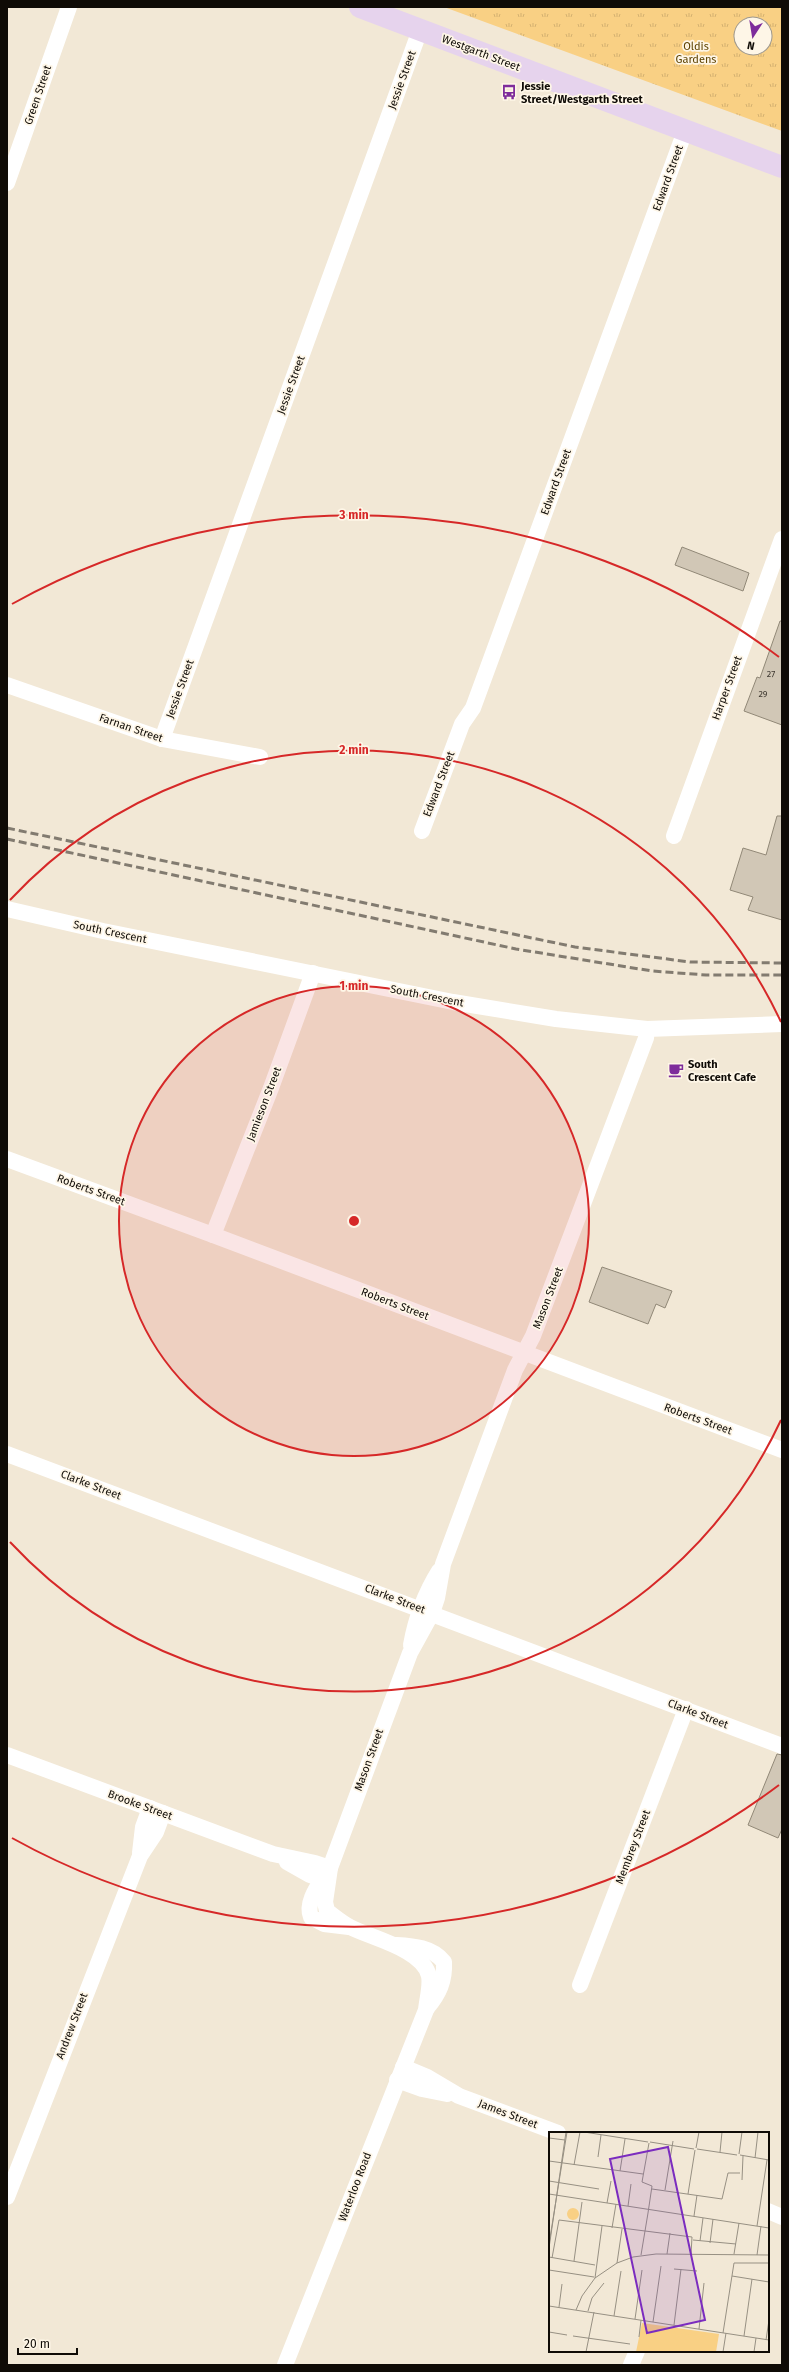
<svg xmlns="http://www.w3.org/2000/svg" width="789" height="2372" font-family="'Fira Sans',sans-serif">
	<style>
		.park { fill: url(#park-tufts); fill-rule: evenodd }
		.building { fill: #d1c7b6; stroke: #918877 }
		.lines { fill: none; stroke-linecap: round; stroke-linejoin: round }
		.minor { stroke: #fff; stroke-width: 16 }
		.secondary { stroke: #e6d3ed; stroke-width: 22 }
		.rail { stroke: #827b70; stroke-width: 3; stroke-dasharray: 8 4; stroke-linecap: butt }
		.ring { fill: none; stroke: #d62828; stroke-width: 2 }
		.labels { text-anchor: middle; dominant-baseline: central; stroke-width: 3.5; stroke-linejoin: round; paint-order: stroke }
		.number-label { font-size: 9px; fill: #403a32 }
		.park-label { font-size: 11px; fill: #5d4200; stroke: #fef6e7 }
		.street-label { font-size: 11px; fill: #0f0b06; stroke: #fef6e7 }
		.poi-label { font-size: 11px; font-weight: bold; fill: #0f0b06; stroke: #fef6e7; text-anchor: start }
		.inset-road { fill: none; stroke: #979083; stroke-width: 1 }
		.view { fill: #7b2cbf; fill-opacity: 0.15; stroke: #7b2cbf; stroke-width: 2 }
		.inset-edge { fill: none; stroke: #0f0b06; stroke-width: 2 }
		.centre { fill: #d62828; stroke: #fef6e7; stroke-width: 2 }
		.ring-label { font-size: 12px; text-anchor: middle; font-weight: bold; fill: #d62828; stroke: #fef6e7; stroke-width: 3.5; stroke-linejoin: round; paint-order: stroke }
	</style>
	<defs>
		<pattern id="park-tufts" width="24" height="20" patternUnits="userSpaceOnUse"><rect width="24" height="20" fill="#f9d084"/><path d="M3 7l-1-3M5 7V3M7 7l1-3M15 17l-1-3M17 17v-4M19 17l1-3" fill="none" stroke="#d4b170"/></pattern>
	</defs>
	<rect width="100%" height="100%" fill="#f2e8d6"/>
	<path class="park" d="M444,7H782V131ZM741,24H765V48H741Z"/>
	<g class="building">
		<polygon points="682,547 749,573 743,591 675,565"/>
		<polygon points="780,621 782,621 782,725 744,711 757,677 760,678"/>
		<polygon points="777,816 782,816 782,920 748,910 753,897 730,890 743,848 766,855"/>
		<polygon points="602,1267 672,1291 665,1308 656,1304 648,1324 589,1302"/>
		<polygon points="777,1754 782,1755 782,1829 778,1838 748,1825"/>
	</g>
	<g class="lines">
		<g class="minor">
			<polyline points="7,183 69,7"/>
			<polyline points="7,685 162,739 260,757"/>
			<polyline points="162,739 420,30"/>
			<polyline points="422,831 462,724 473,708 685,131"/>
			<polyline points="674,836 782,539"/>
			<polyline points="7,909 103,931 453,1002 556,1019 647,1029 782,1024"/>
			<polyline points="7,1159 213,1235 782,1450"/>
			<polyline points="213,1235 271,1088 313,973"/>
			<polyline points="7,1454 782,1746"/>
			<path d="M411,1645C416,1617 424,1595 439,1571"/>
			<polyline points="7,1755 273,1854 315,1863 330,1868"/>
			<polyline points="140,1853 143,1827 150,1808"/>
			<polyline points="287,1862 310,1875 327,1881"/>
			<path d="M325,1875C318,1886 305,1903 311,1917L324,1924L349,1927"/>
			<path d="M396,1945C413,1946 432,1947 444,1962C445,1981 439,1994 427,2008"/>
			<polyline points="580,1985 686,1709"/>
			<polyline points="403,2067 427,2077 459,2096 558,2133"/>
			<polyline points="397,2080 422,2089 447,2094"/>
			<polyline points="7,2197 140,1856 156,1832 163,1813"/>
			<polyline points="768,2211 782,2217"/>
			<path d="M285,2365L426,2010C427,1999 431,1986 429,1976C423,1949 371,1938 350,1927C342,1923 334,1916 327,1911L325,1902L330,1868L410,1653L432,1613L437,1598L443,1564L515,1370L533,1336L646,1038L647,1029"/>
			<polyline points="631,2365 637,2351"/>
		</g>
		<polyline class="secondary" points="360,7 782,167"/>
		<g class="rail">
			<polyline points="7,828 575,947 690,962 782,963"/>
			<polyline points="7,839 516,949 652,971 706,975 782,975"/>
		</g>
	</g>
	<circle cx="354" cy="1221" r="235" fill="#d62828" fill-opacity=".12"/>
	<g class="ring">
		<circle cx="354" cy="1221" r="235"/>
		<path d="M781 1420A471 471 0 0 1 10 1542M10 900A471 471 0 0 1 781 1022"/>
		<path d="M779 1785A706 706 0 0 1 12 1838M12 604A706 706 0 0 1 779 657"/>
	</g>
	<defs>
		<g id="bus-bare" transform="scale(1.2)"><path d="M-5-6H5V4H4V6H2V4H-2V6H-4V4H-5ZM-3.5-4V0h7V-4ZM-3.5 1.2v1.5H-2V1.2ZM2 1.2v1.5H3.5V1.2Z" fill="#7e2c9b" stroke="#fef6e7" stroke-width="2.5" paint-order="stroke"/></g>
		<g id="cafe-bare" transform="scale(1.2)"><path d="M-5.5-4.5H6V0H3Q3 3.5 0 3.5H-2.5Q-5.5 3.5-5.5 0ZM3-3.2v2h1.7v-2ZM-6 4.5H4V6H-6Z" fill="#7e2c9b" stroke="#fef6e7" stroke-width="2.5" paint-order="stroke"/></g>
	</defs>
	<g fill-rule="evenodd">
		<use href="#bus-bare" x="509" y="92"/>
		<use href="#cafe-bare" x="676" y="1070"/>
	</g>
	<g class="labels">
		<g class="number-label">
			<text x="771" y="674">27</text>
			<text x="763" y="694">29</text>
		</g>
		<g class="park-label">
			<text x="696" y="46">Oldis<tspan x="696" dy="13">Gardens</tspan></text>
		</g>
		<g class="street-label">
			<text transform="translate(481 53) rotate(21)">Westgarth Street</text>
			<text transform="translate(402 80) rotate(-70)">Jessie Street</text>
			<text transform="translate(38 95) rotate(-71)">Green Street</text>
			<text transform="translate(668 178) rotate(-70)">Edward Street</text>
			<text transform="translate(291 385) rotate(-70)">Jessie Street</text>
			<text transform="translate(556 482) rotate(-70)">Edward Street</text>
			<text transform="translate(727 688) rotate(-70)">Harper Street</text>
			<text transform="translate(180 689) rotate(-70)">Jessie Street</text>
			<text transform="translate(131 728) rotate(19)">Farnan Street</text>
			<text transform="translate(439 784) rotate(-69)">Edward Street</text>
			<text transform="translate(110 932) rotate(12)">South Crescent</text>
			<text transform="translate(427 996) rotate(11)">South Crescent</text>
			<text transform="translate(264 1104) rotate(-69)">Jamieson Street</text>
			<text transform="translate(91 1190) rotate(20)">Roberts Street</text>
			<text transform="translate(548 1298) rotate(-69)">Mason Street</text>
			<text transform="translate(395 1304) rotate(21)">Roberts Street</text>
			<text transform="translate(698 1419) rotate(20)">Roberts Street</text>
			<text transform="translate(91 1485) rotate(21)">Clarke Street</text>
			<text transform="translate(395 1599) rotate(21)">Clarke Street</text>
			<text transform="translate(698 1714) rotate(21)">Clarke Street</text>
			<text transform="translate(369 1760) rotate(-70)">Mason Street</text>
			<text transform="translate(140 1805) rotate(20)">Brooke Street</text>
			<text transform="translate(633 1847) rotate(-69)">Membrey Street</text>
			<text transform="translate(72 2026) rotate(-69)">Andrew Street</text>
			<text transform="translate(508 2114) rotate(21)">James Street</text>
			<text transform="translate(355 2187) rotate(-69)">Waterloo Road</text>
		</g>
		<g class="poi-label">
			<text x="521" y="86">Jessie<tspan x="521" dy="13">Street/Westgarth Street</tspan></text>
			<text x="688" y="1064">South<tspan x="688" dy="13">Crescent Cafe</tspan></text>
		</g>
	</g>
	<g transform="translate(549 2132)">
		<rect width="220" height="220" fill="#f2e8d6"/>
		<path d="M18 82a6 6 0 1 1 12 0a6 6 0 1 1-12 0ZM93,191L170,202L167,220H87Z" fill="#f9d084"/>
		<path d="M137,202L156,205L161,210L162,220H127L129,206Z" fill="#f9d084"/>
		<path class="inset-road" d="M35,0L99,10M0,6L16,8M101,10L145,17M147,16L150,0M148,17L188,23M171,20L173,0M190,22L193,0M191,23L220,28M49,25L52,3M206,26L209,0M0,29L94,42M25,33L31,0M71,39L76,7M193,48L194,24M0,49L50,57M103,57L173,67L179,41H191M116,58L124,9M0,62L220,96M139,62L146,18M58,71L62,49M79,74L82,52M99,81L103,54L93,50L100,11M145,84L148,63M208,94L218,28M63,96L67,72M144,108L187,112M151,109L154,86M161,111L164,87M0,112L18,0M0,116L17,0M118,122L121,101M185,122L190,91M92,123L99,81M208,123L212,94M0,125L46,133M3,126L10,88L143,105L142,122M25,129L33,70M68,131L73,97M125,137L148,139M0,138L45,145M183,144L220,150M46,146L53,94M0,174L220,208M10,175L13,152M27,178L33,164L46,146L68,131L84,125L107,122L220,123M39,179L43,166L55,151M65,184L72,139M86,187L93,138M104,190L112,134M125,193L132,137M150,197L155,151M0,200L18,203M174,201L185,131H220M24,204L81,212M195,204L203,147M90,205L92,188M217,208L220,188M37,220L45,180M174,220L177,201M205,220L207,206"/>
		<path class="view" d="M119,15L156,188L98,201L61,27Z"/>
		<rect width="220" height="220" class="inset-edge"/>
	</g>
	<circle cx="354" cy="1221" r="6" class="centre"/>
	<g class="ring-label">
		<text x="354" y="519">3 min</text>
		<text x="354" y="754">2 min</text>
		<text x="354" y="990">1 min</text>
	</g>
	<rect width="789" height="2372" fill="none" stroke="#0f0b06" stroke-width="16"/>
	<g transform="translate(753 36) rotate(192)"><circle r="19" fill="#fef6e7" stroke="#9e988d"/>
	<path d="M0-3L7 15L0 10L-7 15Z" fill="#7e2c9b"/>
	<text y="-6" font-size="11" font-weight="bold" text-anchor="middle" fill="#0f0b06">N</text>
	</g>
	<path d="M18 2348v6h59v-6" fill="none" stroke="#0f0b06" stroke-width="2"/>
	<text x="24" y="2348" font-size="12" fill="#0f0b06" stroke="#fef6e7" stroke-width="3" paint-order="stroke">20 m</text>
</svg>
